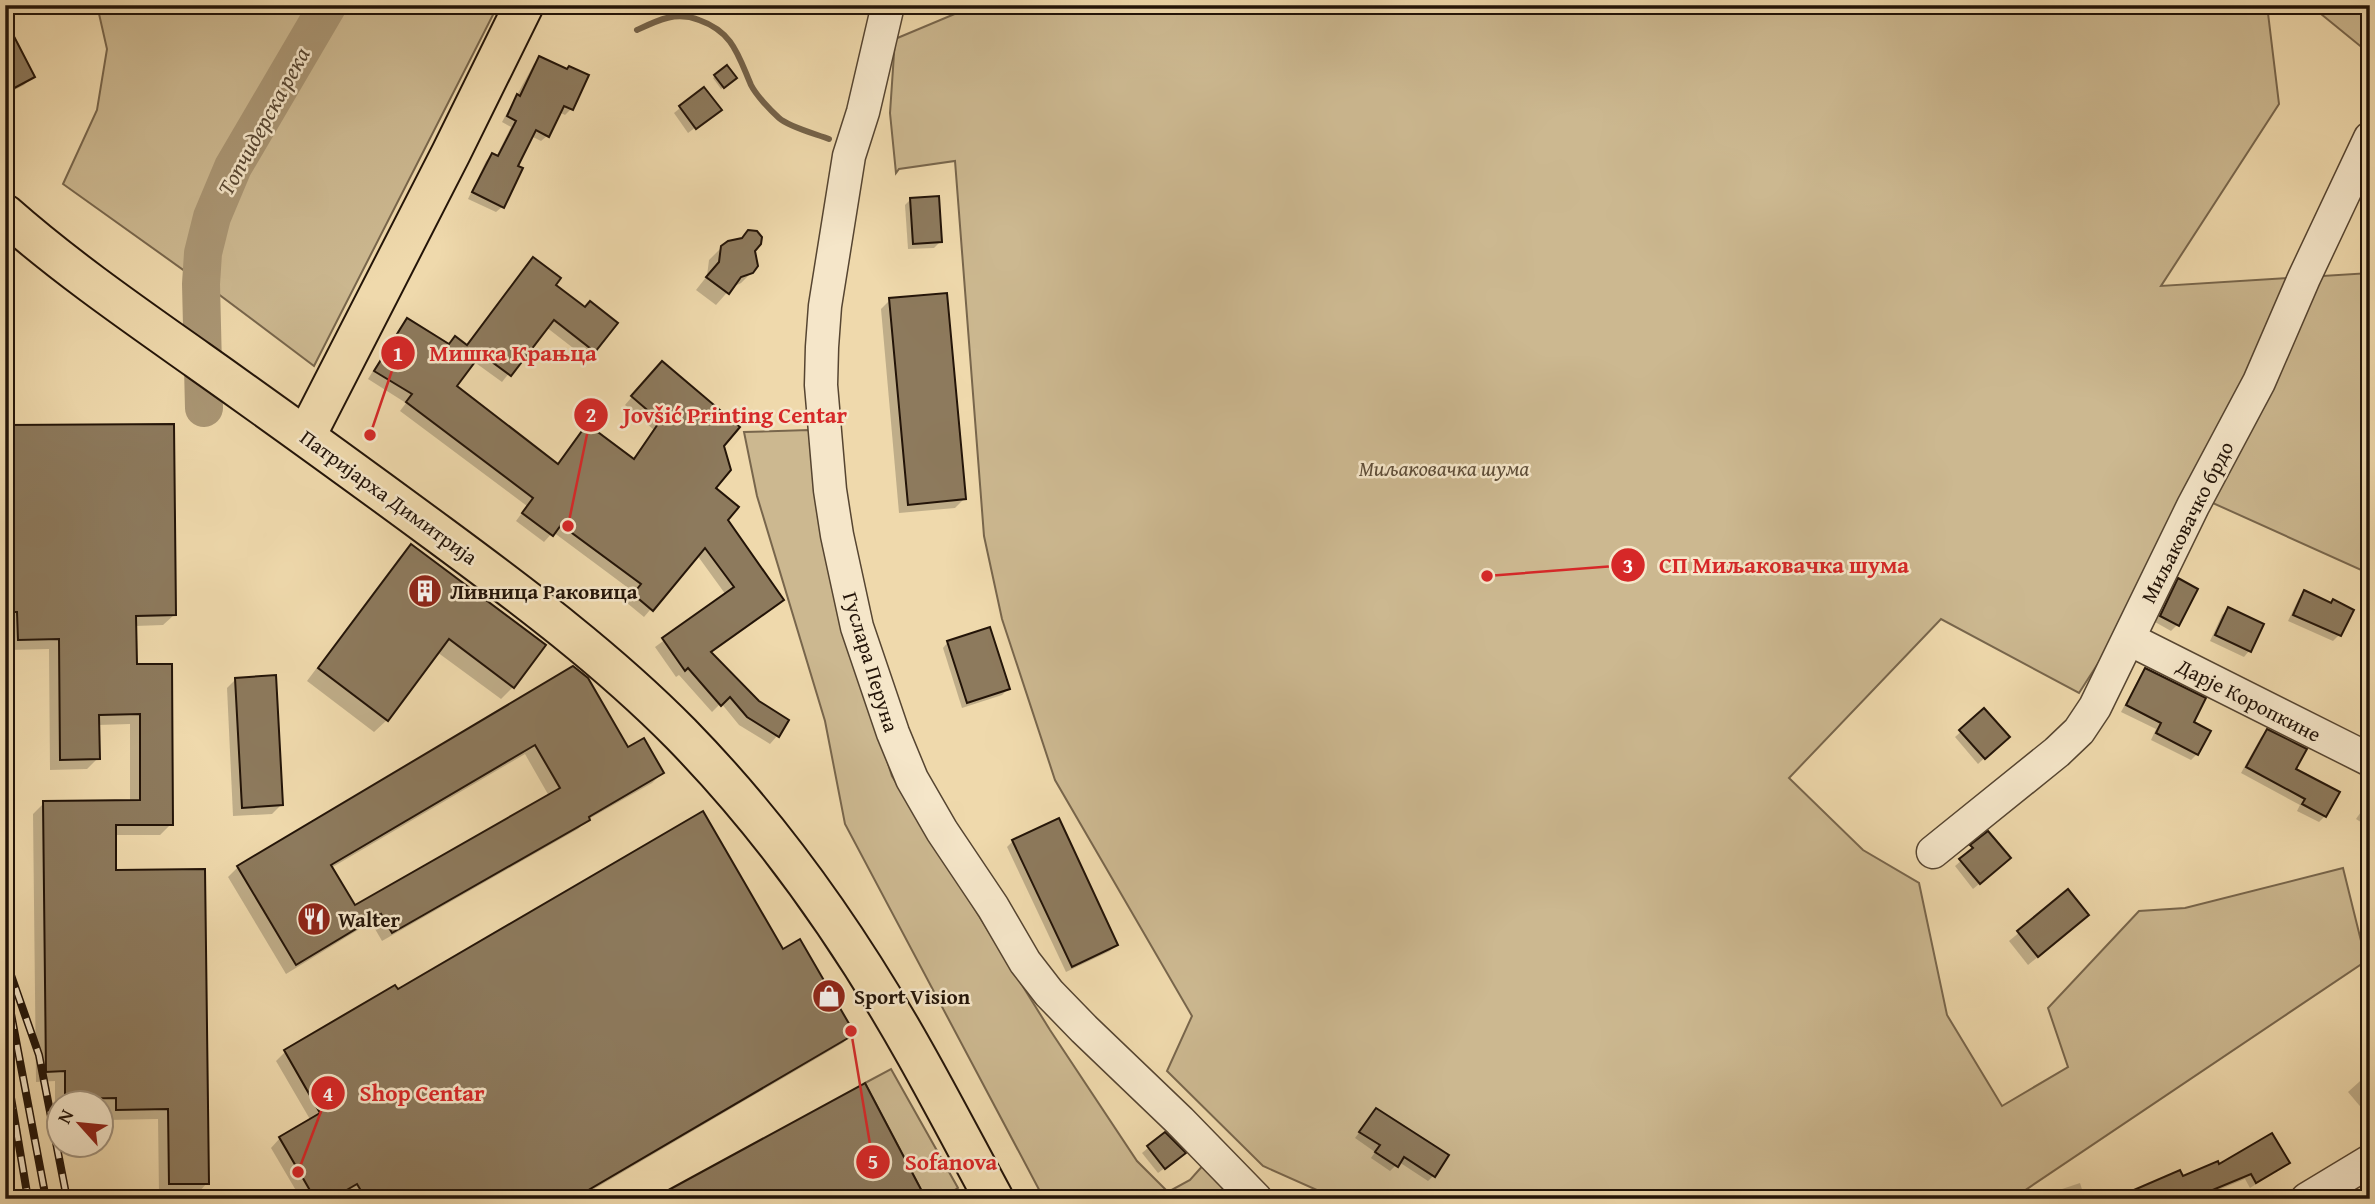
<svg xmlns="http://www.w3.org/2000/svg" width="2375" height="1204" font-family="'Gentium Book Plus',serif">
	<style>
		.green { fill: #ccb890; stroke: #78664c; stroke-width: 2 }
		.shadow { fill: #0003; fill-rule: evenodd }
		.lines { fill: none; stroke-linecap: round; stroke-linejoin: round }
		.stream { stroke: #746249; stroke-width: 6 }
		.river { stroke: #aa9674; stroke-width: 38 }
		.building { fill: #8d7a5d; stroke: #231408; stroke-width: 2; fill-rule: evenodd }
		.minor-casing { stroke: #564531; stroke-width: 35 }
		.major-casing { stroke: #231408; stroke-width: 42 }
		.minor { stroke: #f5e6c9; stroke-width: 32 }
		.major { stroke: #efd9ac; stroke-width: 38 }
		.rail-casing { stroke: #231408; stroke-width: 8 }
		.rail { stroke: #f5e6c9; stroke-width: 5; stroke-dasharray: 16; stroke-linecap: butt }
		.labels { text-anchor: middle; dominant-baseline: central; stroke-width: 5; stroke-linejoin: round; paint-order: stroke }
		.park-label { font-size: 21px; font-style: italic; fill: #5e4d38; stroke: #f5e6c9 }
		.street-label { font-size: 21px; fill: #231408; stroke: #f5e6c9 }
		.poi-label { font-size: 21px; font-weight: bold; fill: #231408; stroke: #f5e6c9; text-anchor: start }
		.water-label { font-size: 23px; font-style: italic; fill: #594833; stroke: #f5e6c9 }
		.leader { fill: none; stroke: #d62828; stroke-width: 2.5 }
		.callout-dot { fill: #d62828; stroke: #f5e6c9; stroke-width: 2.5 }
		.mark-label { font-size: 21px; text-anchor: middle; font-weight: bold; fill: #fff }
		.callout-label { font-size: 23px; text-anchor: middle; font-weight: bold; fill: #d62828; stroke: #f5e6c9; stroke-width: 5; stroke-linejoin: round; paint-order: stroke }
	</style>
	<rect width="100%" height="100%" fill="#efd9ac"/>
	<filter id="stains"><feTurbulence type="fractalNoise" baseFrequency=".00286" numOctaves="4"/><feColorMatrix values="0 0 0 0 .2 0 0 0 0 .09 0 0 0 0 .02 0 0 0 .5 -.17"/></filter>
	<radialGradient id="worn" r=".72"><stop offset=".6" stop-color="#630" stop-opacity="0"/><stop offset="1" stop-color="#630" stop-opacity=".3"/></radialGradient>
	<g class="green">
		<polygon points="97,5 320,5 229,163 204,221 189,274 63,184 97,110 107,49"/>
		<path d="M336,5H498L314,366L209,287C211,254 217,224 228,193Z"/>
		<polygon points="976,5 2267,5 2279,104 2161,286 2370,273 2370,574 2204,499 2079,693 1941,619 1789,778 1863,850 1919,883 1947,1015 2002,1106 2068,1067 2048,1008 2139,911 2185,908 2343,868 2366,961 2012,1199 1337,1199 1263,1166 1167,1071 1192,1016 1055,780 1002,619 984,536 955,161 899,169 896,173 890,113 895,39"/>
		<polygon points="2310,5 2370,5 2370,54"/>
		<polygon points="809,430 839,612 892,776 1050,1030 1137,1161 1168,1192 1190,1180 1206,1162 1231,1186 1229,1199 1044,1199 845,824 825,721 757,496 744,432"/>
		<polygon points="891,1069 958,1188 939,1199 926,1199 865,1083"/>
	</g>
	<g class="shadow">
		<polygon points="5,23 33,76 24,85 5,95"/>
		<polygon points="540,58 571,109 565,115 559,112 547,136 541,141 531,136 516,167 502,207 496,212 468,199 486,161 492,155 496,157 511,127 502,122 534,64"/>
		<polygon points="727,67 733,80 721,89 713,78"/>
		<polygon points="704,89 716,112 688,133 674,113"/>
		<polygon points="911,199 940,242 934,248 908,249 905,205"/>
		<polygon points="722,247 754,251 754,270 741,283 731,288 716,305 696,290 707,276 709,260"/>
		<polygon points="533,259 553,285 594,351 586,358 546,327 502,382 473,361 454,387 557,465 632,460 654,430 625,405 655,370 722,446 714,488 726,520 782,600 710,653 777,736 770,744 739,725 721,703 712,712 679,675 676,677 655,647 726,595 697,555 644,617 627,603 635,593 553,532 544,542 516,521 527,506 400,411 406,403 368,379 400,328 407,320 448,346 466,347"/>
		<polygon points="890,300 964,499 955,508 899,513 881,309"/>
		<polygon points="5,427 174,615 163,625 135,626 135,666 171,824 160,835 114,835 115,872 207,1183 197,1194 159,1194 158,1119 106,1120 106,1108 102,1108 102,1102 60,1102 60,1109 55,1109 55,1081 36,1082 33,814 44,803 130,802 130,724 98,725 98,758 87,769 50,770 49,649 8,650 7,622 5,622"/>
		<polygon points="411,546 513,687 501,699 437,652 387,720 374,732 307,681 399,558"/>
		<polygon points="2178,581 2196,590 2177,625 2171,631 2155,622 2173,586"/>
		<polygon points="2305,593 2351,611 2339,635 2333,641 2288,621 2299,598"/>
		<polygon points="2228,609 2249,651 2244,657 2210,641 2222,615"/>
		<polygon points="948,642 1008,689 1002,695 962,708 943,648"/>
		<path d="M573,668L628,750L662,773L652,783L587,820L578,829L382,941L371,922L286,974L228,877L238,867ZM525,754L549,796L354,907L331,868Z"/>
		<polygon points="2146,670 2192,722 2197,754 2191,760 2151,740 2156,729 2121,712 2140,676"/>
		<polygon points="236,679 281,805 272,814 233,816 227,688"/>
		<polygon points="1984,711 2007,737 1978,764 1955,737"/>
		<polygon points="2267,731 2325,816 2319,822 2297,811 2300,805 2241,773 2261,737"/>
		<polygon points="2370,799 2370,828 2356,819"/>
		<polygon points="1058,821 1116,945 1110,951 1066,972 1007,847 1013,841"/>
		<polygon points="1988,833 2003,864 1973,889 1955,866 1968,855 1966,852 1972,847"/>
		<polygon points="2068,892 2078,924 2028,965 2009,941"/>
		<polygon points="397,992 852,1034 843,1043 577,1199 352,1199 348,1191 335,1199 301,1199 271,1148 280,1138 311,1121 276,1061 285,1052"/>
		<polygon points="2370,1072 2370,1118 2348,1092"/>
		<polygon points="1376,1110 1433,1176 1428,1181 1399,1162 1390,1171 1371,1158 1375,1152 1355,1138"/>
		<polygon points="1165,1134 1177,1159 1158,1173 1142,1153"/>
		<polygon points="2288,1163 2250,1188 2245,1179 2196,1199 2117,1199 2218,1167"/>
		<polygon points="2080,1183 2085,1199 2042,1199 2047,1194"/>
	</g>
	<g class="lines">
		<path class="stream" d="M637,30C658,20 676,11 699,20C733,32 738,55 751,85C756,95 770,110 779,118C789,127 816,134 829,139"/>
		<polyline class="river" points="204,408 201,284 203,253 212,217 233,167 328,5"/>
	</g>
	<g class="building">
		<polygon points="5,19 35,77 5,93"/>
		<polygon points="539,56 567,69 569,66 589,75 573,110 564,106 549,137 536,130 518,166 523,168 504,208 472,192 492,153 498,156 516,121 507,116 517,94 520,96"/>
		<polygon points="727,65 737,78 724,88 714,75"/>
		<polygon points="704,87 722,110 696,129 679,106"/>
		<polygon points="939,196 942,242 913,244 910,198"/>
		<polygon points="748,230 757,231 762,237 761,244 755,251 758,266 753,273 741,277 729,294 706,277 719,262 721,246 728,241 742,238"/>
		<polygon points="533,257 561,278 556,285 585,307 590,301 618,323 595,352 554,320 511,376 481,354 457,386 558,464 587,424 634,459 660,421 631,396 662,361 740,427 724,446 731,470 716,488 739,507 728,520 784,600 711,652 759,701 789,720 779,737 747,717 730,697 721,706 688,668 685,671 662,638 734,587 705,548 653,611 633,594 641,584 561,525 553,536 522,513 533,498 406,402 412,394 374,371 407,318 449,344 455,336 467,345"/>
		<polygon points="947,293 966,499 908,505 889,298"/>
		<polygon points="174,424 176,615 136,616 137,664 172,664 173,825 116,825 116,870 205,869 209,1184 169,1184 168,1109 116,1110 116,1098 65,1099 65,1071 46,1072 43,801 140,800 140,714 99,715 100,759 60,760 59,639 18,640 17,612 5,612 5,425"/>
		<polygon points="411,544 546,645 514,688 449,639 388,721 318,668"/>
		<polygon points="2178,578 2198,589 2179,626 2160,616"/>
		<polygon points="2304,590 2331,603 2333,599 2354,610 2341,636 2293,615"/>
		<polygon points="2228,607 2264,624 2251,652 2215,635"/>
		<polygon points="990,627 1010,689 967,703 947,641"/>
		<path d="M573,666L588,678L628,747L644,738L664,773L589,817L590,820L392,933L381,914L296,965L237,866ZM535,745L560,788L355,905L331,865Z"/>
		<polygon points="2145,668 2206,698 2194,722 2211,731 2198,755 2156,733 2161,723 2126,705"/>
		<polygon points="276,675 283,805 242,808 235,678"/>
		<polygon points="1984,708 2010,737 1985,759 1959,730"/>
		<polygon points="2267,729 2307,749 2296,769 2340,792 2326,817 2302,804 2305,799 2246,767"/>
		<polygon points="703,811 783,949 800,939 855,1034 573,1199 366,1199 357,1184 331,1199 315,1199 279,1137 320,1113 284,1050 395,985 398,989"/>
		<polygon points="1059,818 1118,945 1072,967 1012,840"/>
		<polygon points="1988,831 2011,858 1980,884 1959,859 1973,848 1970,845"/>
		<polygon points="2068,889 2089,915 2038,957 2017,931"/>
		<polygon points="865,1083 926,1199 652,1199 685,1181"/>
		<polygon points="1376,1108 1449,1155 1435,1177 1404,1157 1398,1167 1375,1152 1380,1145 1359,1132"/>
		<polygon points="1165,1132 1186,1153 1165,1169 1147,1146"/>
		<polygon points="2272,1133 2290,1163 2256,1183 2251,1174 2191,1199 2113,1199 2180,1170 2183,1176 2218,1161 2219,1164"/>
	</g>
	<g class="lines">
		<g class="minor-casing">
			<g id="minor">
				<polyline points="888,5 863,112 849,156 825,306 822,347 821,385 830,490 837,535 857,627 893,733 912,779 942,831 993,907 1025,962 1049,993 1084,1029 1180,1121 1256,1199"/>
				<polyline points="2129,639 2370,760"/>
				<polyline points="1933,852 2057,752 2079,731 2095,707 2193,506 2259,382 2304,278 2370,138"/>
				<polyline points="2307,1199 2370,1161"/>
			</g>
		</g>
		<g class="major-casing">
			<g id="major">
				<path d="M5,214C65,267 133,314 198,360C280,418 360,476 440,535C524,597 608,660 681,734C774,829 851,939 916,1055C943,1103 968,1151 994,1199"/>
				<polyline points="306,436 451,153 524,5"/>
			</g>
		</g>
		<use href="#minor" class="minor"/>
		<use href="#major" class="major"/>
		<g class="rail-casing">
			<g id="rail">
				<polyline points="5,958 39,1055 67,1199"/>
				<polyline points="5,982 46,1199"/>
				<polyline points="5,1062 28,1199"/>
				<polyline points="5,1186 7,1199"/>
			</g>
		</g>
		<use href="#rail" class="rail"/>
	</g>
	<defs>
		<g id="building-disc" transform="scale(1.75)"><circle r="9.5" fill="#8f2418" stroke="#f5e6c9"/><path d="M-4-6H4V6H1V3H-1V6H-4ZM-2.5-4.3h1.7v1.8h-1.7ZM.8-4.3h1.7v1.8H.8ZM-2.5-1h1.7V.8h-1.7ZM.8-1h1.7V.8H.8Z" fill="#fff"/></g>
		<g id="restaurant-disc" transform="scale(1.75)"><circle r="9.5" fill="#8f2418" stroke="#f5e6c9"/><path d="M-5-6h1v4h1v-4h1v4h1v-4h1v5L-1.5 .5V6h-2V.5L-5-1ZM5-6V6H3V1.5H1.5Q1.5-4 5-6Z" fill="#fff"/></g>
		<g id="shop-disc" transform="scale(1.75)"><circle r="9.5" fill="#8f2418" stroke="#f5e6c9"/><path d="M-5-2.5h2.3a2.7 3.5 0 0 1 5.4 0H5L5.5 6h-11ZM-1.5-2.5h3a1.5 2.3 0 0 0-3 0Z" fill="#fff"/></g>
	</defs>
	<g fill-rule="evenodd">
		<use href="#building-disc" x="425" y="591"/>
		<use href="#restaurant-disc" x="314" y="919"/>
		<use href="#shop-disc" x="829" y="996"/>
	</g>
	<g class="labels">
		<g class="park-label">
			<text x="1444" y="468">Миљаковачка шума</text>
		</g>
		<g class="street-label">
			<text transform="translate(389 497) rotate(36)">Патријарха Димитрија</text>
			<text transform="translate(2187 522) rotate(-63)">Миљаковачко брдо</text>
			<text transform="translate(871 662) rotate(73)">Гуслара Перуна</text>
			<text transform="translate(2249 700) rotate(27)">Дарје Коропкине</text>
		</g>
		<g class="poi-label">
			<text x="450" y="591">Ливница Раковица</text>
			<text x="338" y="919">Walter</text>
			<text x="854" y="996">Sport Vision</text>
		</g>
		<g class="water-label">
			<text transform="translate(263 121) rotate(-61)">Топчидерска река</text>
		</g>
	</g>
	<path class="leader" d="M370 435L398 353M568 526L591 415M1487 576L1628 565M298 1172L328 1093M851 1031L873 1162"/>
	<g class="callout-dot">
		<circle cx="370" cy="435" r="7"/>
		<circle cx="568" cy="526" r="7"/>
		<circle cx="1487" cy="576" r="7"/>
		<circle cx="298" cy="1172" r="7"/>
		<circle cx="851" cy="1031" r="7"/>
		<circle cx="398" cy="353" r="18"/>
		<circle cx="591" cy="415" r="18"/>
		<circle cx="1628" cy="565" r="18"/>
		<circle cx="328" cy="1093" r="18"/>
		<circle cx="873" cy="1162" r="18"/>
	</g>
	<g class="mark-label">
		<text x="398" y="361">1</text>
		<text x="591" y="422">2</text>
		<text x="1628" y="573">3</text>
		<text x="328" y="1101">4</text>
		<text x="873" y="1169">5</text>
	</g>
	<g class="callout-label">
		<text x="513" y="361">Мишка Крањца</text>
		<text x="735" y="423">Jovšić Printing Centar</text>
		<text x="1784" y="573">СП Миљаковачка шума</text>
		<text x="422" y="1101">Shop Centar</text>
		<text x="951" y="1170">Sofanova</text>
	</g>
	<rect width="2375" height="1204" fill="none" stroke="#efd9ac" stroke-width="28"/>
	<rect x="7" y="7" width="2361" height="1190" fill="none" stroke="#231408" stroke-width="3.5"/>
	<rect x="14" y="14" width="2347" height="1176" fill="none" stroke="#231408" stroke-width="2"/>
	<g transform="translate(80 1124) rotate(297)"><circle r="33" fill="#f5e6c9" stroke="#a1927c" stroke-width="2"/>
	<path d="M0-5L12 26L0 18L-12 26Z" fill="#8f2418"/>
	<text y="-10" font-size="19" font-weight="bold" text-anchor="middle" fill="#231408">N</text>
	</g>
	<rect width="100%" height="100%" filter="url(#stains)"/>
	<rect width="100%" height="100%" fill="url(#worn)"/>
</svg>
